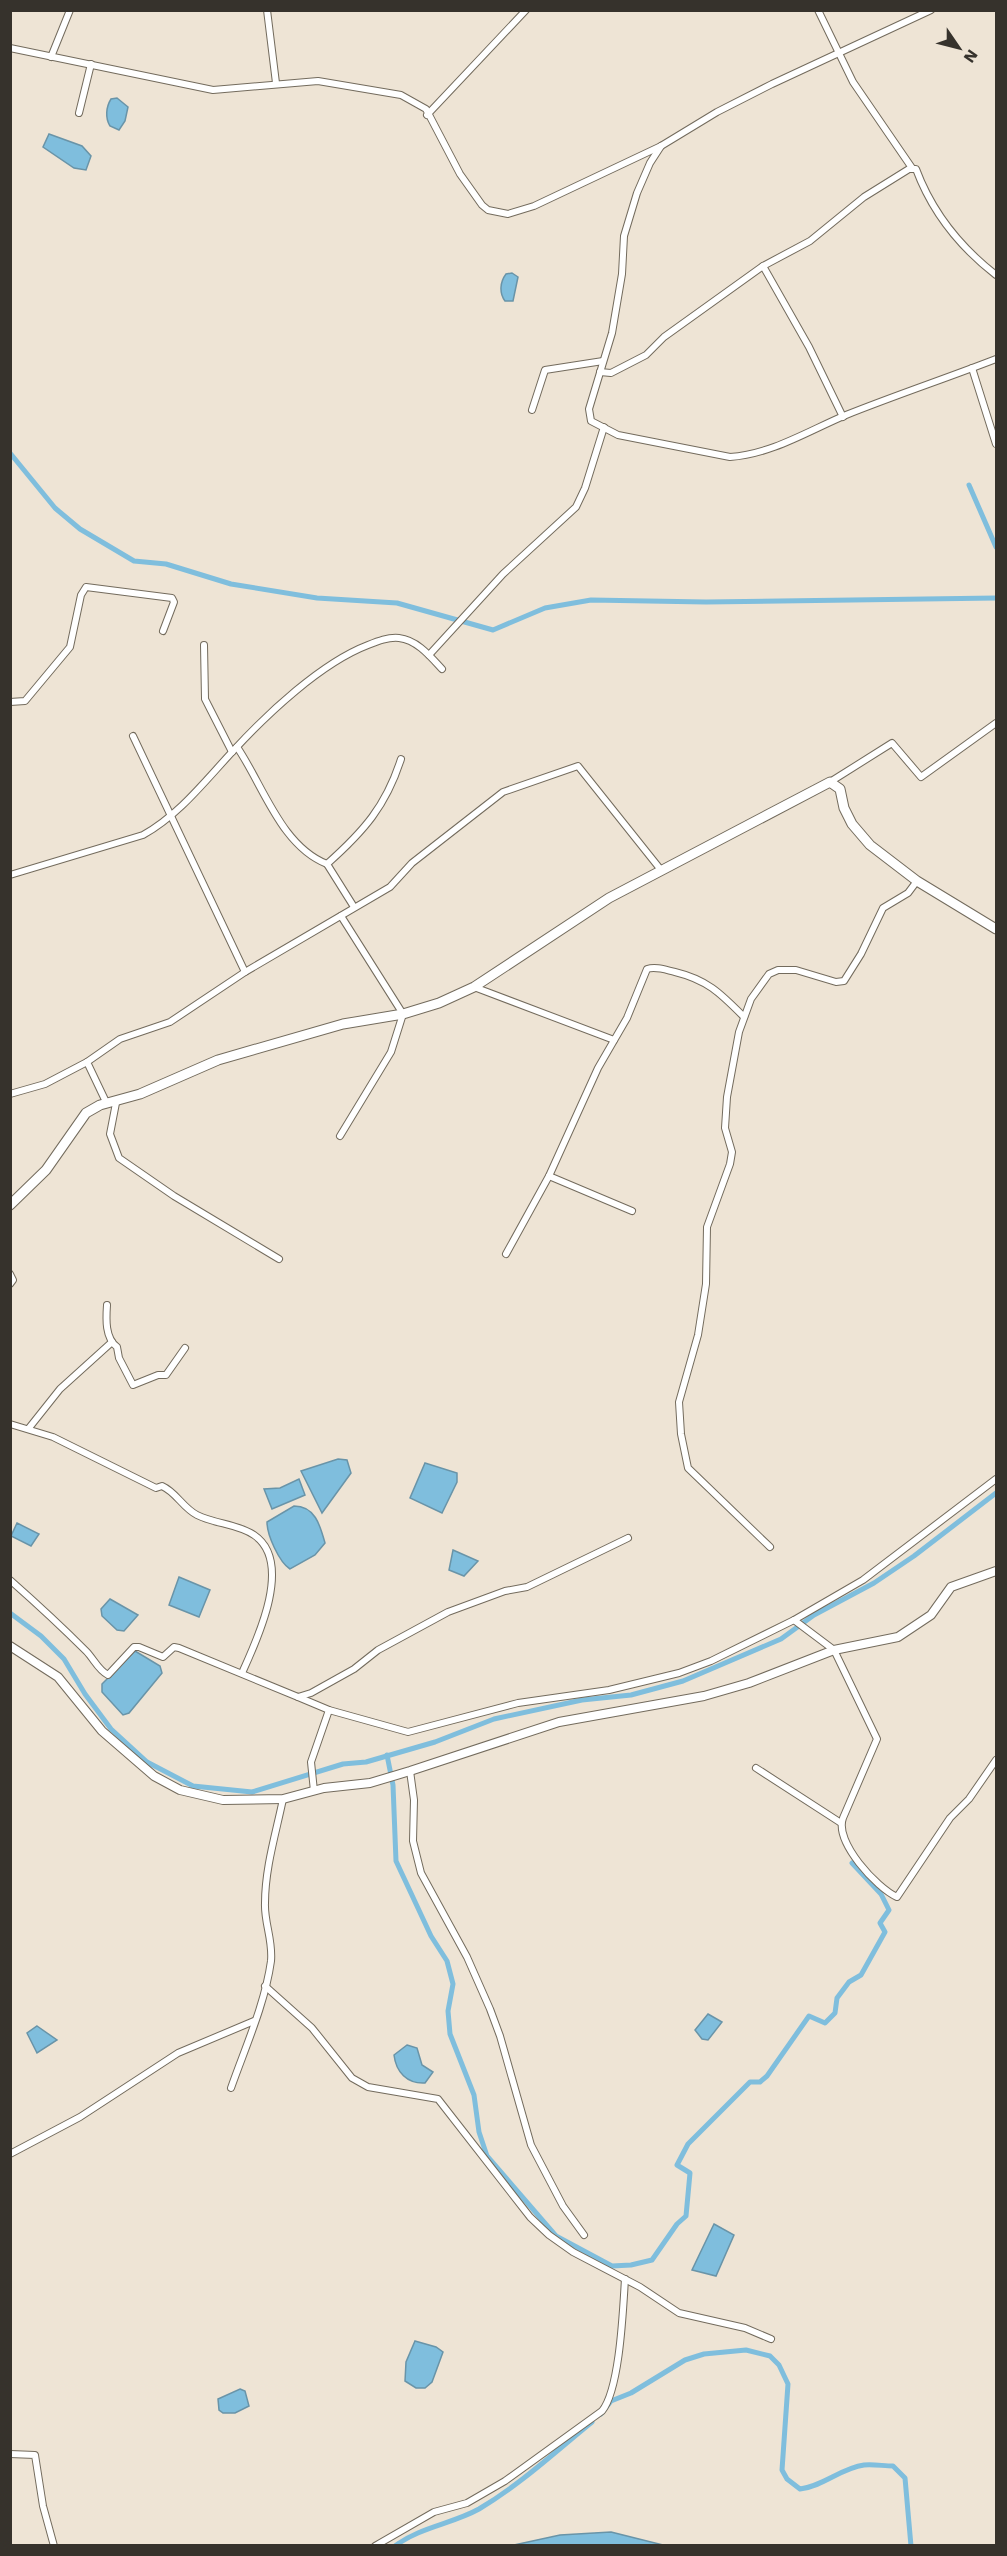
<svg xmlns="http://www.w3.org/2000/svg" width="1007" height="2556" font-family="'Work Sans',sans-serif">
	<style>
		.water { fill: #7fbedd; stroke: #6994a8; stroke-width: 1.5 }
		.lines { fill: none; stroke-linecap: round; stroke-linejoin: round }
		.canal { stroke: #7fbedd; stroke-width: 5 }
		.minor-casing { stroke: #736b5d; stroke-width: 8 }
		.tertiary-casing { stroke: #736b5d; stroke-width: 10 }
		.secondary-casing { stroke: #736b5d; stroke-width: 11 }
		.minor { stroke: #fff; stroke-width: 6 }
		.tertiary { stroke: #fff; stroke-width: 8 }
		.secondary { stroke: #fff; stroke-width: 9 }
	</style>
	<rect width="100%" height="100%" fill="#eee4d5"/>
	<g class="water">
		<path d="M117,98L128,107L125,121L119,130L110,126C105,118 106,107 111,99Z"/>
		<polygon points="49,134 82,146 91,156 86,170 74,168 43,147"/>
		<path d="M512,273L518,277L513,301H505C499,293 500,282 506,274Z"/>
		<polygon points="338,1459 347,1460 351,1473 322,1513 301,1471"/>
		<polygon points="425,1463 457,1473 457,1482 442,1513 410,1498"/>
		<polygon points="299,1479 305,1495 272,1509 264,1489 280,1488"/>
		<path d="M294,1506C315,1506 320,1525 325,1543L315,1555L290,1569C279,1562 267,1535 267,1522Z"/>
		<polygon points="17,1523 39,1534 31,1546 11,1536"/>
		<polygon points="453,1550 478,1561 464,1576 449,1570"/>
		<polygon points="179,1577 210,1590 199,1617 169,1605"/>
		<polygon points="110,1599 138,1615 124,1631 117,1630 102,1616 101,1609"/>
		<polygon points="135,1651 160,1666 162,1673 129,1713 123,1715 102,1692 102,1684"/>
		<polygon points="708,2014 722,2022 708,2040 702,2039 695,2030"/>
		<polygon points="37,2026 57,2040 37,2053 27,2033"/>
		<path d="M407,2045L417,2048L422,2065L433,2072L425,2083C407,2084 396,2072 394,2055Z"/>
		<polygon points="714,2224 734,2235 716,2276 692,2270"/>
		<polygon points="415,2341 436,2347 443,2352 432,2382 425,2388 416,2388 405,2381 406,2362"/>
		<polygon points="240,2389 245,2391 249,2406 235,2413 223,2413 219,2410 218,2399"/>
		<polygon points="611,2532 663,2545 514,2545 560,2535"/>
	</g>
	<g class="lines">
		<g class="canal">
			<polyline points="10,453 55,508 80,529 134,561 166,564 231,584 317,598 397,603 493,630 545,608 591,600 706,602 996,598"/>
			<polyline points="969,485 996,547"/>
			<polyline points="10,1613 41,1636 64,1659 85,1694 111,1729 147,1762 193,1786 252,1792 343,1764 366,1762 435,1742 494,1719 582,1700 631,1695 683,1681 781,1639 814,1615 874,1583 914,1556 996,1493"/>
			<polyline points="387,1755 393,1785 396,1861 431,1936 447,1961 453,1984 448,2011 450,2034 474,2095 479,2132 487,2156 556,2236 612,2266 631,2265 652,2260 677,2224 686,2216 690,2173 677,2165 688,2144 750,2082 760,2082 767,2076 809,2016 825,2023 835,2013 837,1998 849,1982 861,1975 885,1932 880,1923 889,1910 881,1894 852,1863"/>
			<path d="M601,2414L611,2401L631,2393L685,2360L704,2354L746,2350L770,2356L779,2365L788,2384L782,2470L787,2479L800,2489C824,2486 841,2468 864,2465C873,2464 884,2466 893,2466L905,2478L911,2546"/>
			<path d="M395,2546C420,2527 452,2524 479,2509C521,2484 555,2452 592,2422"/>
		</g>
		<g class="minor-casing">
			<g id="minor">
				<polyline points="267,10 276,83"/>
				<polyline points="818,10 853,82 912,168"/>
				<polyline points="10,48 213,90 318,81 401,95 426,109 460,174 482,205 488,210 508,214 534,206 661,146 717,112 772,84 931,10"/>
				<polyline points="51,57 70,10"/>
				<polyline points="79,113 91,64"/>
				<polyline points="427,115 526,10"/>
				<path d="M661,146L650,163L637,193L624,236L622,274L612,333L589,409L591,421L618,435L730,457C772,454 808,431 846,415C896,395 947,378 996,359"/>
				<polyline points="763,266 809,347 843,417"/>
				<polyline points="972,368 996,444"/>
				<path d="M600,372L611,373L646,355L664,337L763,266L810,241L864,197L909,169H916C932,212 960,247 996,275"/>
				<polyline points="532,410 545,370 603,361"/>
				<polyline points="204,645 205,699 232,752"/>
				<polyline points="429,655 503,574 576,507 585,488 604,427"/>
				<polyline points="10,702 25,701 70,647 81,595 86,587 172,598 174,602 163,631"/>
				<polyline points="133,736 245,972"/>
				<path d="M237,747C263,785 281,846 327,864"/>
				<polyline points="830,782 892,743 921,777 996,723"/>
				<path d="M10,875L143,835C179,815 205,781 233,751C267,714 321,663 368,645C378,641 388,637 399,638C417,640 430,656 442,669"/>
				<path d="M354,907L327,864C364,831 386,806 401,759"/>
				<polyline points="474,987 614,1040"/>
				<polyline points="10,1094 45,1084 87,1062"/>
				<polyline points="116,1103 110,1134 119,1158 174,1196 279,1259"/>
				<polyline points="107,1104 87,1062 120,1039 170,1022 245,972 390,887 412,863 503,792 578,766 661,870"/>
				<polyline points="340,1136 391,1052 403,1014 341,916"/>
				<polyline points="549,1176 632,1211"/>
				<path d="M506,1254L549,1176L598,1068L627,1018L647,969C656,966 666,970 675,972C708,980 721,994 744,1017"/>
				<polyline points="10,1274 13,1280 10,1284"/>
				<path d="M107,1305C106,1319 105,1338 117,1347L119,1358L133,1385L158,1375H166L185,1348"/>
				<path d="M10,1424L53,1437L156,1488L162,1486C176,1492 183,1508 197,1515C215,1524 238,1524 254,1535C294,1562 257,1640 242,1673"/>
				<polyline points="29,1428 60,1389 112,1342"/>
				<polyline points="770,1547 688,1468 681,1434 679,1402 698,1335 706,1284 707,1227 730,1164 732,1152 725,1128 727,1097 739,1032 751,999 769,974 778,970 796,970 836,982 844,981 861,954 883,908 908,893 917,881"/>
				<path d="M10,1580C36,1603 62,1627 86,1651C94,1659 98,1670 108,1675L134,1647H139L163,1657L174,1647L179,1648L298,1697L311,1693L354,1669L378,1650L448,1612L505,1591L527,1587L628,1538"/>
				<polyline points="794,1620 863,1580 996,1479"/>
				<path d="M298,1697L329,1710L408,1732L518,1703L609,1690L679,1673L711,1661L794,1620L834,1650L877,1739L843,1818C834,1842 877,1888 897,1897L950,1818L969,1799L996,1760"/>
				<polyline points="756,1768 841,1823"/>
				<polyline points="410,1771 414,1800 413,1841 421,1873 467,1957 490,2009 500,2036 531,2145 563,2206 584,2235"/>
				<polyline points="314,1791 311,1762 329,1710"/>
				<polyline points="265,1986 312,2028 352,2078 368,2087 438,2099 530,2217 549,2235 573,2252 640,2287 679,2313 745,2328 771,2339"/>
				<path d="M231,2088C245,2048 265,2004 271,1961C273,1940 264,1922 265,1903C265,1868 276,1833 283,1799"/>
				<polyline points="10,2154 80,2117 178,2053 254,2021"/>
				<polyline points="10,2454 35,2455 43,2506 54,2546"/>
				<path d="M375,2546L434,2512L467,2503L505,2481L602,2411C620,2389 623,2309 625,2279"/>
			</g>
		</g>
		<g class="tertiary-casing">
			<polyline id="tertiary" points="10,1646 58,1677 102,1731 154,1776 180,1790 223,1800 283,1799 324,1788 370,1783 410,1771 559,1722 704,1696 749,1683 834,1650 898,1637 931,1615 951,1587 996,1571"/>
		</g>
		<g class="secondary-casing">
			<polyline id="secondary" points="10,1205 46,1170 86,1113 100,1105 140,1094 218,1060 343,1024 403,1014 439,1003 474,987 609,898 830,782 840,789 844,808 852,824 870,845 917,881 996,929"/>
		</g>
		<use href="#minor" class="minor"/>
		<use href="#tertiary" class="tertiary"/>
		<use href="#secondary" class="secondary"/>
	</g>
	<rect width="1007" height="2556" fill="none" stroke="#36322c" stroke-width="24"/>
	<g transform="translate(959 48) rotate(125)" stroke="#eee4d5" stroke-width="4.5" paint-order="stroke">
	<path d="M0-4.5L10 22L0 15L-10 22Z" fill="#36322c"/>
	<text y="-9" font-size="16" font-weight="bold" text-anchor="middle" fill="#36322c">N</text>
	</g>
</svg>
